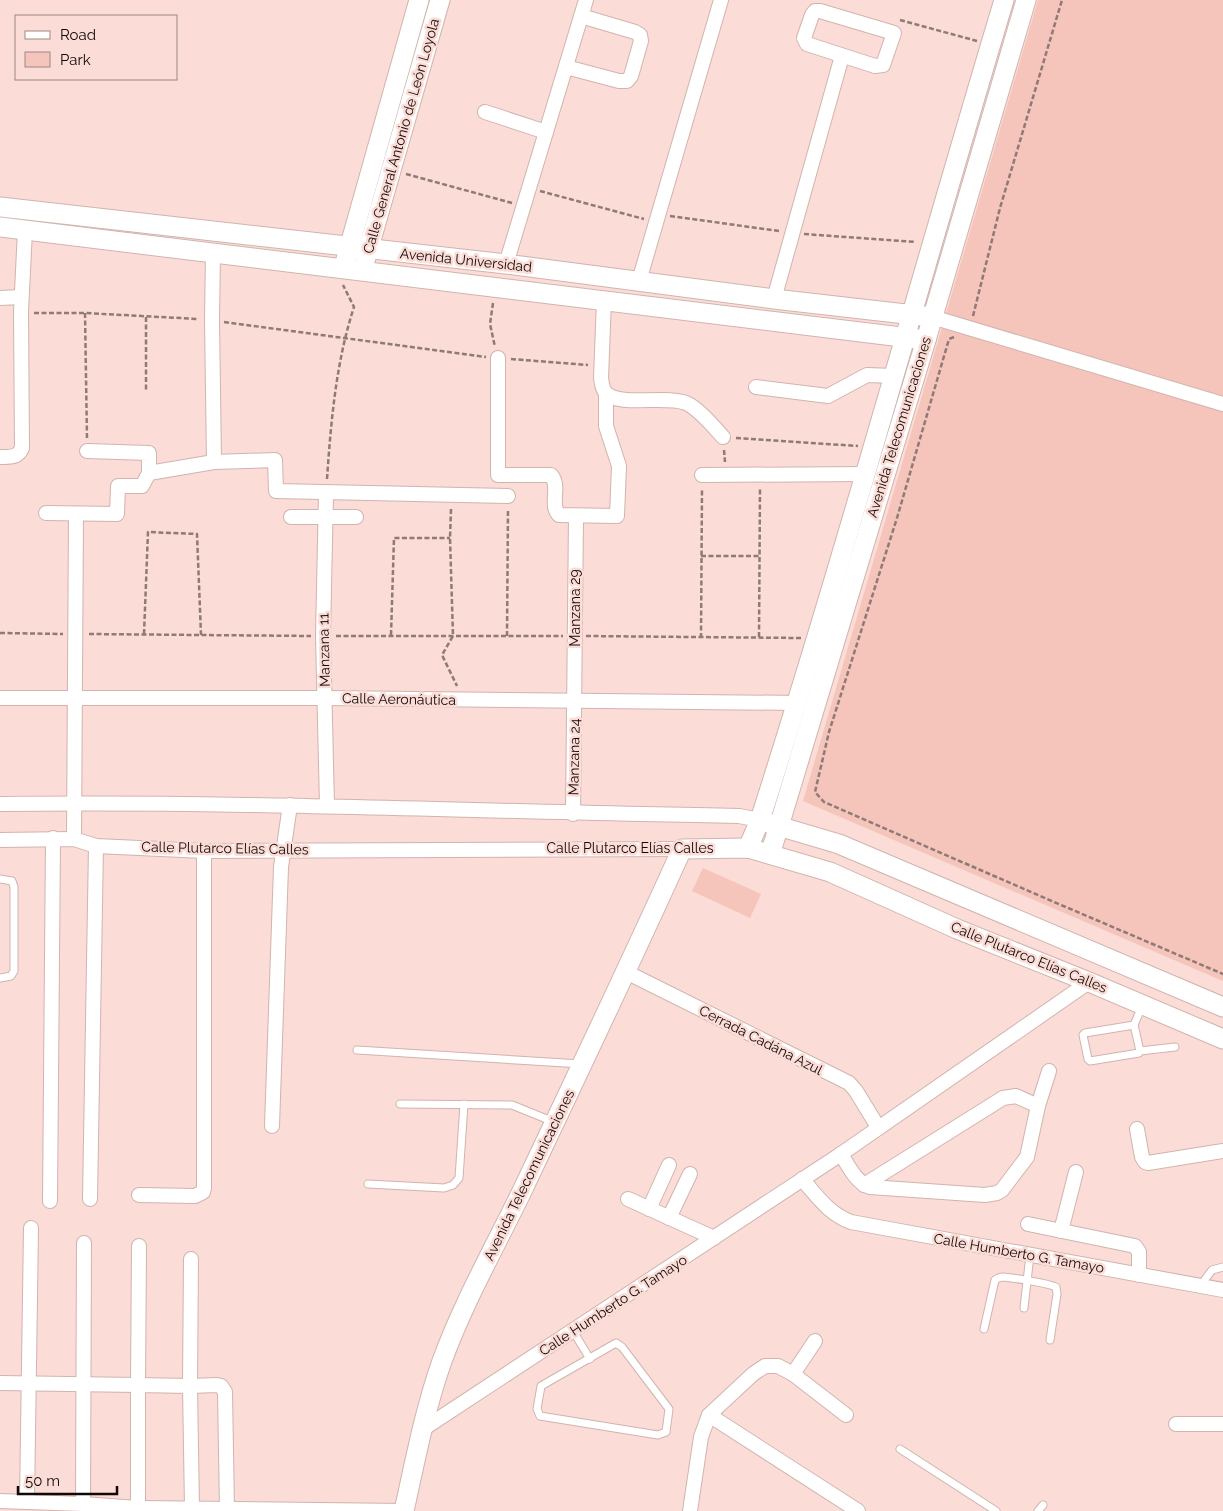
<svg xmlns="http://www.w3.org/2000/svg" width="1223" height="1511" font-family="Raleway,sans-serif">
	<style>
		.green { fill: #f5c4ba }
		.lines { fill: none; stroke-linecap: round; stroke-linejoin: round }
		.lane-casing { stroke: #d1b4ae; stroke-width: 9 }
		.street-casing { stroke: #d1b4ae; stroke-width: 16 }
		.secondary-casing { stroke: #d1b4ae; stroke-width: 21 }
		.path { stroke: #8f7a76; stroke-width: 2.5; stroke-dasharray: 5 2.5; stroke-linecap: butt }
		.lane { stroke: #fff; stroke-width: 7 }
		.street { stroke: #fff; stroke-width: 14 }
		.secondary { stroke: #fff; stroke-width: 19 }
		.labels { text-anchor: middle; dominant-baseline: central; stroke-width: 5; stroke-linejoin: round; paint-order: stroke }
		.street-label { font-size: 14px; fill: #120907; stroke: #fbdcd6 }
	</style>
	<rect width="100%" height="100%" fill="#fbdcd6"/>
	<g class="green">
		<polygon points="1038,0 1223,0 1223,981 803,801"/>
		<polygon points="703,868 761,894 750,918 692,891"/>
	</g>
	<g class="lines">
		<g class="lane-casing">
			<g id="lane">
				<polyline points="0,879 12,881 14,887 14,971 11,976 0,978"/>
				<polyline points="1142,1006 1134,1025 1085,1033 1083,1035 1088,1059 1090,1061 1139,1053 1140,1051 1175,1047"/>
				<polyline points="1134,1025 1140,1051"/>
				<polyline points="357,1050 581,1064"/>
				<polyline points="400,1104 512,1105 554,1122"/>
				<polyline points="368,1184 444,1188 453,1185 459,1178 464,1104"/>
				<polyline points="1200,1286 1212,1270 1223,1267"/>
				<polyline points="1024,1308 1030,1255"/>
				<path d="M984,1329L995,1280C999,1278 998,1277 1003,1277C1014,1278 1047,1283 1056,1287L1057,1294L1050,1340"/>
				<polyline points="573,1331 590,1359"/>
				<polygon points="616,1343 622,1347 669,1409 666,1432 658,1435 540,1416 537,1409 541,1386"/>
				<polyline points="900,1449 996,1511"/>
				<polyline points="1038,1511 1043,1505"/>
			</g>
		</g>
		<g class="street-casing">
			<g id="street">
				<polygon points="815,11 820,11 894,33 883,65 875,66 807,44 804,38 812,15"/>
				<polyline points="566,67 619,81 627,81 631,76 641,41 640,35 635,32 581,16"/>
				<polyline points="485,112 546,132"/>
				<polyline points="213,253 212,320 214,462"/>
				<polyline points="506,264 586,0"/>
				<polyline points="639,281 721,0"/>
				<polyline points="0,298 21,297"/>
				<polyline points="774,299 842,56"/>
				<path d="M604,300L601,378C602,384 602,389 606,393C619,407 666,395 686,403C698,408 714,427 723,437"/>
				<polyline points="932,317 1223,404"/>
				<path d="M498,358V475H551C561,486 549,505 559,515L617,516L619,466L606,426V394"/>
				<polyline points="756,387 828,396 867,375 894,376"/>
				<polyline points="87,451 149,453 149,473"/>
				<path d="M0,457C10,457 18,458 22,448L21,312L25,230"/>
				<polyline points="702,475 866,474"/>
				<polyline points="326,493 323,636 327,806"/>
				<polyline points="46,513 117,514 118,486 142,486 149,473 214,462 275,460 276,491 508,496"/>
				<polyline points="291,517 356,517"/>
				<polyline points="0,698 325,698 798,703"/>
				<path d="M0,804C246,801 493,812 739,816L760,820"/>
				<polyline points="573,814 576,516"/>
				<polyline points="74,839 76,514"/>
				<polyline points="0,840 74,839 96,846 204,851 682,849"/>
				<polyline points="626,972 849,1083 856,1091 878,1127"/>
				<polyline points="272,1126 281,867 290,805"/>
				<polyline points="1137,1129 1142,1157 1145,1162 1148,1163 1223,1151"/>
				<path d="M841,1154C848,1165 856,1183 870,1187L985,1195L997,1193L1002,1190L1027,1157L1038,1106L1049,1071"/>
				<path d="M802,1179C817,1196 829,1214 851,1222L1223,1290"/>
				<polyline points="864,1185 1003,1098 1016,1096 1038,1106"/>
				<polyline points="139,1195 195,1196 203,1192 204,1188 204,851"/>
				<polyline points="90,1199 96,846"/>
				<polyline points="628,1199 714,1238"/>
				<polyline points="50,1201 53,838"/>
				<polyline points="649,1209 669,1165"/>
				<polyline points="669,1218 690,1174"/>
				<polyline points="1028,1224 1135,1246 1139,1252 1139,1275"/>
				<polyline points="1061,1231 1076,1172"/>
				<polyline points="191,1259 190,1386 217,1385 221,1386 225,1392 227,1510"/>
				<polyline points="793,1374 815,1341"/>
				<polyline points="0,1383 138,1385 139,1246"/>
				<polyline points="709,1415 858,1511"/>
				<polyline points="1176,1424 1223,1424"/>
				<polyline points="423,1429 841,1154 1089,982"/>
				<polyline points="0,1501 83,1504 138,1508 138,1385 190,1386 192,1508"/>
				<polyline points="27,1502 31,1228"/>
				<polyline points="83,1504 84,1243"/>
				<polyline points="138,1508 404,1511"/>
				<polyline points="690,1511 701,1437 709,1415 753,1374 765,1366 778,1366 793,1374 846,1415"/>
			</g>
		</g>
		<g class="secondary-casing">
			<g id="secondary">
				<polyline points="0,207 506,264 774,299 932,317"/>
				<polyline points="0,227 926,340"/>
				<polyline points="346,259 419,0"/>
				<polyline points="365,261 440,0"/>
				<polyline points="768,823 839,844 1223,1007"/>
				<path d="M748,848L760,820C847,548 922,273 1004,0"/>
				<polyline points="770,854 779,826 926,340 1026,0"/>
				<path d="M404,1511C415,1461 425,1409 442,1361C464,1301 496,1245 524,1187C577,1075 631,962 682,849L748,848L830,872L957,929L1089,982L1223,1039"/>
			</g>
		</g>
		<g class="path">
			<polyline points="900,20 977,41"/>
			<polyline points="406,174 512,203"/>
			<polyline points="540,191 644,219"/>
			<polyline points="670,216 779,231"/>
			<polyline points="804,234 916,242"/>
			<polyline points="493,303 490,324 495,347"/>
			<polyline points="34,313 85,313 198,319"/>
			<polyline points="85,313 87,439"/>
			<polyline points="973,316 1000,208 1062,0"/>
			<polyline points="146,317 146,392"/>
			<polyline points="224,322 486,357"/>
			<polyline points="954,337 949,339 897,518 829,732 815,792 824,802 1047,899 1223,974"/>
			<polyline points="511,359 588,365"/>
			<polyline points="736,438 858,446"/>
			<polyline points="724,450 725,462"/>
			<path d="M327,479C331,421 336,362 354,307L343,285"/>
			<polyline points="451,509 450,538 453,636 442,655 457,686"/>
			<polyline points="701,556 759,556"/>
			<polyline points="0,633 63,634"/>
			<polyline points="89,634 311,636"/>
			<polyline points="144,634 148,532 197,534 201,635"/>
			<polyline points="391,635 394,538 450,538"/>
			<polyline points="336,636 563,636"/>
			<polyline points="507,636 508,509"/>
			<polyline points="586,636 801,638"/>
			<polyline points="759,637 760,488"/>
			<polyline points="701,638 702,489"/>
		</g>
		<use href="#lane" class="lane"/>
		<use href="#street" class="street"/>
		<use href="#secondary" class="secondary"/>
	</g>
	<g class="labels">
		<g class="street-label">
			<text transform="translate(401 136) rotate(-74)">Calle General Antonio de León Loyola</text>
			<text transform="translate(466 260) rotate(6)">Avenida Universidad</text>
			<text transform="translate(899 427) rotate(-73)">Avenida Telecomunicaciones</text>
			<text transform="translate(575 608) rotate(-90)">Manzana 29</text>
			<text transform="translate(324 650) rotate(-91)">Manzana 11</text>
			<text transform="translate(399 699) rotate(1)">Calle Aeronáutica</text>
			<text transform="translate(574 757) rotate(-89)">Manzana 24</text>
			<text transform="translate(225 848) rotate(1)">Calle Plutarco Elías Calles</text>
			<text x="630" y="848">Calle Plutarco Elías Calles</text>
			<text transform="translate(1029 957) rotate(22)">Calle Plutarco Elías Calles</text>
			<text transform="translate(761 1040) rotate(27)">Cerrada Cadána Azul</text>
			<text transform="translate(529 1175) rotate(-64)">Avenida Telecomunicaciones</text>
			<text transform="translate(1019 1253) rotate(10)">Calle Humberto G. Tamayo</text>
			<text transform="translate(613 1305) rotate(-33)">Calle Humberto G. Tamayo</text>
		</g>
	</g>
	<rect x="15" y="15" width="162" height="65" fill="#fbdcd6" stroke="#9e8883"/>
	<rect x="25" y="31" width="25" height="8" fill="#ffffff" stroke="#9e8883"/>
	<text x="60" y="40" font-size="15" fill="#120907">Road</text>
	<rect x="25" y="52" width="25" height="15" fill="#f5c4ba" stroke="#9e8883"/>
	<text x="60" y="65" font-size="15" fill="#120907">Park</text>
	<path d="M18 1486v8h99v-8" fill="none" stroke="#120907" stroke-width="2.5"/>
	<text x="25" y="1486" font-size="15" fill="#120907" stroke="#fbdcd6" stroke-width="4" paint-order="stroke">50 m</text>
</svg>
